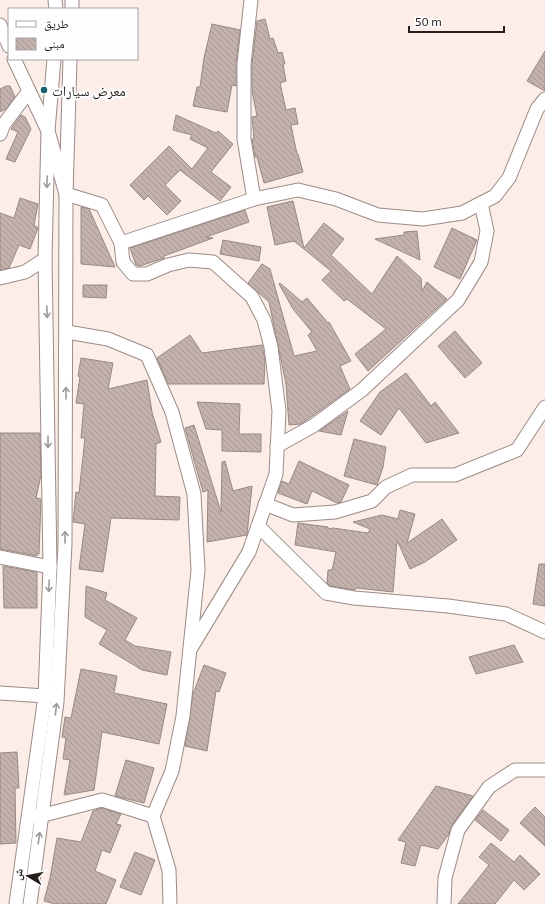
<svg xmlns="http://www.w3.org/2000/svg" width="545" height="904" font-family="'Exo 2','Noto Naskh Arabic',sans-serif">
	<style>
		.building { fill: url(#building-back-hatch); stroke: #998884 }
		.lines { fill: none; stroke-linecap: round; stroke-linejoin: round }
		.minor-casing { stroke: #9c8b87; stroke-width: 15 }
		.minor { stroke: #fff; stroke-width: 13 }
		.oneway { stroke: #9d9a99 }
		.poi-dot { fill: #186170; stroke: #fefefe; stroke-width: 1.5 }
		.labels { text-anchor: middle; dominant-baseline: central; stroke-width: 4; stroke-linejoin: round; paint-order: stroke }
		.poi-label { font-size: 14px; fill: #251e1d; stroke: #fefefe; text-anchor: start }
	</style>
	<defs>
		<pattern id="building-back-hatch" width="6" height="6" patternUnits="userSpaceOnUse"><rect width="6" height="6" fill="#c3b1ad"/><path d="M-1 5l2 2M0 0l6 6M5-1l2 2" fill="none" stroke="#a79894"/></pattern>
	</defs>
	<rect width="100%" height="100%" fill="#fcede9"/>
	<g class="building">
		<polygon points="265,19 270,39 273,38 278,53 282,52 285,64 283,64 286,81 280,83 286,110 295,108 298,124 291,125 297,154 298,154 303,172 264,183 257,157 255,157 252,139 254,139 252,117 257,116 252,91 252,64 257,21"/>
		<polygon points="212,24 240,30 236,63 236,86 232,85 227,112 193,106 197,87 200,87 204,58"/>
		<polygon points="545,51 545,91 527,81"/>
		<polygon points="6,86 10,86 15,97 6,109 0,112 0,89"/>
		<polygon points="21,115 25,117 31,129 15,162 6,159 18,132 11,129"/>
		<polygon points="176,115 216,133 218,131 233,144 211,172 231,187 220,201 180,170 165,185 181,201 167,215 148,196 144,200 130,185 169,146 192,169 208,148 190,139 192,135 173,130"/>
		<polygon points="20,198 38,204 34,225 38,228 30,249 19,245 9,268 0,270 0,213 14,218"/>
		<polygon points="293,201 304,248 324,223 344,239 331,255 372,294 397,256 421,278 422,291 427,282 447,299 368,371 355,354 386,329 347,299 344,301 322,280 331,271 294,241 275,245 267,207"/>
		<polygon points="81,207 89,209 115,267 81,264"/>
		<polygon points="245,210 249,222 206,237 213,238 164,256 164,258 140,266 136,265 130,248"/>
		<polygon points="452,228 477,240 460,279 434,267"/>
		<polygon points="417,231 420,260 375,239 404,235 404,232"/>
		<polygon points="223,240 261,247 259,261 220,254"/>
		<polygon points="262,264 270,269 294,356 317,351 308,335 312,332 293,309 279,284 280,283 302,302 307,298 328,323 329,322 351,361 340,366 350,389 301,424 289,425 286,384 269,302 248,283"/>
		<polygon points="83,285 107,285 106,298 83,297"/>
		<polygon points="455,331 482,363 465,378 438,346"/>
		<polygon points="190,335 202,353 262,345 265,360 264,384 168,384 157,358"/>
		<polygon points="81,358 113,363 108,389 147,380 152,412 161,442 156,444 155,496 180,497 179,520 111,518 103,572 79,569 85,524 73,522 76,492 79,493 85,438 81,438 84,404 76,403 80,377 78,376"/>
		<polygon points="406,373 431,406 435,402 459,433 426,443 399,408 381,435 360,421 380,392"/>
		<polygon points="197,402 240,404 239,434 261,434 261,452 222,451 222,430 206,429"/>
		<polygon points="348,411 341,435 319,431"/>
		<polygon points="194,425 221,512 222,462 225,461 233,491 252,486 247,535 207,542 208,490 203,492 185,428"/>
		<polygon points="0,433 40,433 41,475 36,498 41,499 39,554 37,554 37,556 0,549"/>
		<polygon points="354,439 386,447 383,467 377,485 344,476"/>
		<polygon points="299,461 349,485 341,502 337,503 312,491 307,504 278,493 282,481 289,484"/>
		<polygon points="400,510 415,514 407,543 442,519 457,540 425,562 410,569 397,540 393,592 357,588 355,590 330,586 327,583 328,570 332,570 336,552 295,545 298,523 328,527 328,529 333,528 368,533 370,529 353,522 382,515 398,519"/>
		<polygon points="539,564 545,564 545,606 533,604"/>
		<polygon points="3,566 37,572 37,608 4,608"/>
		<polygon points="86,586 107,593 105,600 137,618 125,640 135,646 171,652 167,675 142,670 99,644 107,630 85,617"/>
		<polygon points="514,645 523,662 476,674 469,657"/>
		<polygon points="204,665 226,673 219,692 216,691 207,751 185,746 193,694"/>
		<polygon points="81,669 117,676 114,693 167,704 159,744 102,732 94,790 64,795 70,760 63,759 66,738 62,737 65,717 71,718"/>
		<polygon points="17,752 19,788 15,788 16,843 0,844 0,753"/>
		<polygon points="126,760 154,768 144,803 115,796"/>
		<polygon points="436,786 473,796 452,825 449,834 438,849 421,845 415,866 401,863 406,842 398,840"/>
		<polygon points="535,807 545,817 545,846 520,823"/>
		<polygon points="102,808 121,814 116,824 121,825 110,853 102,850 95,871 116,880 106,904 55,904 44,901 50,878 57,838 81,842 93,811"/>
		<polygon points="483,810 509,830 501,841 475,820"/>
		<polygon points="491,843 514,862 520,855 540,874 524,890 514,880 495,904 458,904 489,865 479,857"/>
		<polygon points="135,852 155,860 141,895 120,887"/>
	</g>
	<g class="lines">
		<g class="minor-casing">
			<g id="minor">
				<polyline points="55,0 56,9"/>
				<polyline points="251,0 244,64 244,139 254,199"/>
				<polyline points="72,9 72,0"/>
				<polyline points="0,25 9,46"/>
				<polyline points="14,59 48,131 66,194 102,205 121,243 254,199 298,190 336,199 378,215 423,219 462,213 495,196 509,178 537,109 545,99"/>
				<polyline points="0,134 4,124 29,91"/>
				<polyline points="121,243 123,262 133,274 147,274 168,265 189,260 213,262 252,297 264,320 271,347 279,411 276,474 249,552 191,648"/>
				<polyline points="0,278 25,272 45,259"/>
				<polyline points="67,332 108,339 147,355 172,412 194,494 198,570 183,716 172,771 153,816"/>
				<polyline points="277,446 313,426 362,390 458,300 481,262 487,231 481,203"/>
				<polyline points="265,504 293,515 335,512 372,501 386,487 412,475 455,475 517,450 545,407"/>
				<polyline points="258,526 326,593 354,598 448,606 506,614 545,632"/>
				<polyline points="0,557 50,567"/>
				<polyline points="0,693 45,696"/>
				<polyline points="36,817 102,800 153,816 169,870 170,904"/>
				<polyline points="16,904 45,696 50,567 45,259 48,131 54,59"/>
				<polyline points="30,904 57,702 65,544 66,194 70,59"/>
				<polyline points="444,904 445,878 458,830 489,787 515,770 545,770"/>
			</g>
		</g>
		<use href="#minor" class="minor"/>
	</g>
	<defs><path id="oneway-shaft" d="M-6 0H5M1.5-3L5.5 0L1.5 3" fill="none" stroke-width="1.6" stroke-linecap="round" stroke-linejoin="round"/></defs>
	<g class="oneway">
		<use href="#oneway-shaft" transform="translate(47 182) rotate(92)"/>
		<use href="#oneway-shaft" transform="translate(47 312) rotate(88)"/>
		<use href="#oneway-shaft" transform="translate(66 393) rotate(-90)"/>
		<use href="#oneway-shaft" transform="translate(48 442) rotate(90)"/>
		<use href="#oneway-shaft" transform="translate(65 537) rotate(-90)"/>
		<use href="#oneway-shaft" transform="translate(49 586) rotate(92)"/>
		<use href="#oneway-shaft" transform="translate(56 709) rotate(-83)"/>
		<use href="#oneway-shaft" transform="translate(39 838) rotate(-82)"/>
	</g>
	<circle class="poi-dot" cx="44" cy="90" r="4"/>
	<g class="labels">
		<g class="poi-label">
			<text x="52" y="90">معرض سيارات</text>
		</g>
	</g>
	<rect x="8" y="8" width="130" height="52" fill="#fefefe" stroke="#a7a4a4"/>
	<rect x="16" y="21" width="20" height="6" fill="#ffffff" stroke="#a7a4a4"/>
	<text x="44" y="28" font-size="12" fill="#251e1d">طريق</text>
	<rect x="16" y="38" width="20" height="12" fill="url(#building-back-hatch)" stroke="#a7a4a4"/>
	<text x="44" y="48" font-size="12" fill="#251e1d">مبنى</text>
	<g transform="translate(28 876) rotate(280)" stroke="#fefefe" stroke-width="3" paint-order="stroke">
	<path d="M0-3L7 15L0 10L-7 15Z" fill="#251e1d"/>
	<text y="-6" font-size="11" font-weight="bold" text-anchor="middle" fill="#251e1d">ش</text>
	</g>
	<path d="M409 26v6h95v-6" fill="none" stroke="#251e1d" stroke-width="2"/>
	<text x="415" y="26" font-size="12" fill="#251e1d" stroke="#fefefe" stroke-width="3" paint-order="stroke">50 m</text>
</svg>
